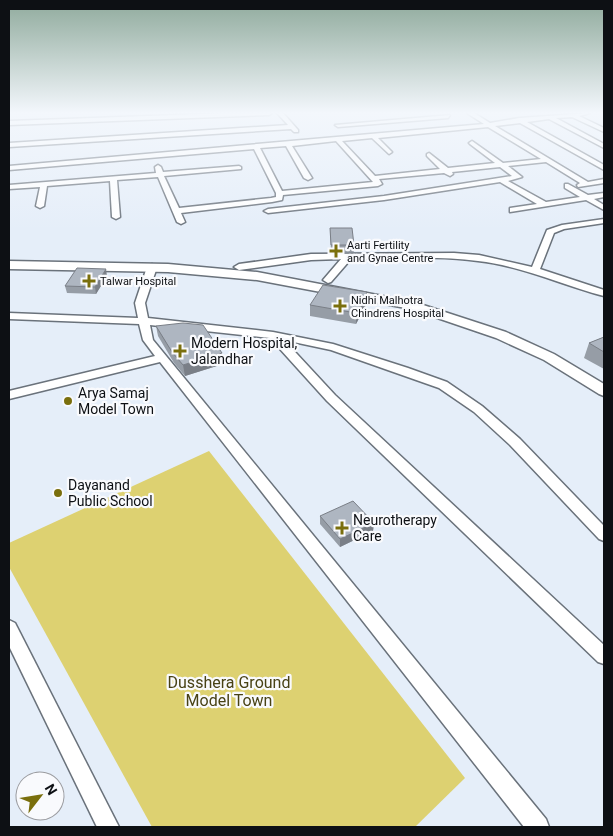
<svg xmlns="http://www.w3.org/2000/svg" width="613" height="836" font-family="Roboto,sans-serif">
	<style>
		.green { fill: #ddd171 }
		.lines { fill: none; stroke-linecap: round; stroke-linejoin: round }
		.minor-casing { stroke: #6a727b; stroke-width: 3 }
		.tertiary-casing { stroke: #6a727b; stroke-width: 3 }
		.minor { fill: #fff; fill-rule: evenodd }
		.tertiary { fill: #fff; fill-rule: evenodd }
		.wall { fill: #969da6 }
		.shaded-wall { fill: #7a7f87 }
		.building { fill: #aeb6c1; stroke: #7a7f87 }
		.poi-dot { fill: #7a6f0d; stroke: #f9fafd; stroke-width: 2 }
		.labels { text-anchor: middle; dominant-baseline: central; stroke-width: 4.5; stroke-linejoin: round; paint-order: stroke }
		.far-poi-label { font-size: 11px; fill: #0d1014; stroke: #f9fafd; text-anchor: start }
		.poi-label { font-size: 14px; fill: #0d1014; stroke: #f9fafd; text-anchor: start }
		.near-park-label { font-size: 16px; fill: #484215; stroke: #f9fafd }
	</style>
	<rect width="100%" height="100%" fill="#e5eef9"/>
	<polygon class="green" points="209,451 465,778 415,827 152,827 9,567 9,543"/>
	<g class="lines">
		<g class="minor-casing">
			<g id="minor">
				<polygon points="229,113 272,113 269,115 9,125 9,121"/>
				<polygon points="277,113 283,113 298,130 298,132 294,132 291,129 9,147 9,143 288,125"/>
				<path d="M467,113H474L490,123L519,118L590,113L579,116L604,128V132L572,117L556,118L604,144V148L549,119L527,122L604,165V170L520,123L495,126L588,182L604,179V183L578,187L577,185L580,183L546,162L508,166L522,177L508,181L546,202L580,197L565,188V184H568L588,195L604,193V197L594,199L604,205V210L586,200L510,212V208L537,204L500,182L384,200L268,213L264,211L268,209L384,196L512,176L500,167L452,172L453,174L450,176L444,173L379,179L382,184L378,186L283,195L282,200L272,202L181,213L185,222L181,224L177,222L158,177L117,180L120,217L116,219L112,217L110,181L47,186L44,206L40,208L36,206L40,187L9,189V185L156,173L155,167L158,165L161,167L163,172L239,166L241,167V169L164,176L179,208L271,198L276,197V193L254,149L9,170V166L484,124ZM488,127L541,159L503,163L472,141L469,143L470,144L495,163L448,168L429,153L427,154V156L440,169L375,176L342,141L372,138L389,154L392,152L378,138ZM336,141L373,182L282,191L260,148L286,146L304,178L308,180L312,178L292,146Z"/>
				<polygon points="450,115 448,118 338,127 335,125"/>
				<path d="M604,219V223L564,229L554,233L540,269L604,290V296C562,285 522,266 478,261C436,255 393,259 351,259L331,282L328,283L323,280L341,259L311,260L239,270L234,267L239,264L311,254L454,253L479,255L532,267L547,230L562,225Z"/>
				<polygon points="152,264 157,267 145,303 148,318 273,332 333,344 408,368 447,382 482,406 520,439 604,526 604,541 599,539 510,445 474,412 439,388 331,350 284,340 335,395 604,645 604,664 598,662 327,401 270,338 150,325 153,340 546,819 549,827 524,827 160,362 9,399 9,391 155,356 143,340 139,324 9,319 9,313 138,318 135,303 147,267"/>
				<polygon points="9,620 15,623 119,827 97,827 9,646"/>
			</g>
		</g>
		<g class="tertiary-casing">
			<polygon id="tertiary" points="9,261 168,264 257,272 414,302 506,332 554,354 604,384 604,396 599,394 544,360 496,338 411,309 257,280 168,272 9,269"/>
		</g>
		<use href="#minor" class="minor"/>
		<use href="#tertiary" class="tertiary"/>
	</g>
	<g class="wall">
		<polygon points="330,228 354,245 354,252 331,252"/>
		<polygon points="107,276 96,294 67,293 65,286"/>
		<polygon points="367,303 356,324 310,316 310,305"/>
		<polygon points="156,326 222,353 223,364 185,376 174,363 158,336"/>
		<polygon points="604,337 604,369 584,358 589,343"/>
		<polygon points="320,516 374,523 373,531 340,547 320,524"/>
	</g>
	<g class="shaded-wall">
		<polygon points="106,269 107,276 96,294 95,287"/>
		<polygon points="367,292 367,303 356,324 356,313"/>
		<polygon points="222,353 223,364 185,376 183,365"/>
		<polygon points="374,523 373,531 340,547 340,539"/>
	</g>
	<g class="building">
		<polygon points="330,228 352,228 354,245 331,245"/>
		<polygon points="77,268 106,269 95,287 65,286"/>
		<polygon points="323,285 367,292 356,313 310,305"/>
		<polygon points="183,323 203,325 222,353 183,365 172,352 156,326"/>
		<polygon points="604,337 604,352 589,343"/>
		<polygon points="353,501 374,523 340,539 320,516"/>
	</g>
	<linearGradient id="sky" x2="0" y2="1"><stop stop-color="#8faa9c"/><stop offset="0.49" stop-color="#f3f7fc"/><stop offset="1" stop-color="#f3f7fc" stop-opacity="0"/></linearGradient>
	<rect width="613" height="230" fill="url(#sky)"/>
	<g class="poi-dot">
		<path d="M333.5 243.5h5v5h5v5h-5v5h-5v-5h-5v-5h5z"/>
		<path d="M86.5 273.5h5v5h5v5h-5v5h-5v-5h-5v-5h5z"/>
		<path d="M337.5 298.5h5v5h5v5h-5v5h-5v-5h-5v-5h5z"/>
		<path d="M177.5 343.5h5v5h5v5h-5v5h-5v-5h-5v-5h5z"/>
		<circle cx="68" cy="401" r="5"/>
		<circle cx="58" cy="493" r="5"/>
		<path d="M339.5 520.5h5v5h5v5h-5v5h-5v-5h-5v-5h5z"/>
	</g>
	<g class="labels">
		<g class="far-poi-label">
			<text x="347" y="245">Aarti Fertility<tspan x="347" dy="13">and Gynae Centre</tspan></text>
			<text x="100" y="281">Talwar Hospital</text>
			<text x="351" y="300">Nidhi Malhotra<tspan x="351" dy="13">Chindrens Hospital</tspan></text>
		</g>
		<g class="poi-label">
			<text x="191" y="343">Modern Hospital,<tspan x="191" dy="16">Jalandhar</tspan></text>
			<text x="78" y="393">Arya Samaj<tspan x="78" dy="16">Model Town</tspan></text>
			<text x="68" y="485">Dayanand<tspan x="68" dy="16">Public School</tspan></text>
			<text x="353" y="520">Neurotherapy<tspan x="353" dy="16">Care</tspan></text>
		</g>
		<g class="near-park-label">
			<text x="229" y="682">Dusshera Ground<tspan x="229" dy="18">Model Town</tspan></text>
		</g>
	</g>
	<rect width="613" height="836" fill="none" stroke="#0d1014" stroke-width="20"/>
	<g transform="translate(40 796) rotate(59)"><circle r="24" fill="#f9fafd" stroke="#9b9ca0"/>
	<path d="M0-4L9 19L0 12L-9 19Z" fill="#7a6f0d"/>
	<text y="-8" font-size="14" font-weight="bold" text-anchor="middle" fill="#0d1014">N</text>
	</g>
</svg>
